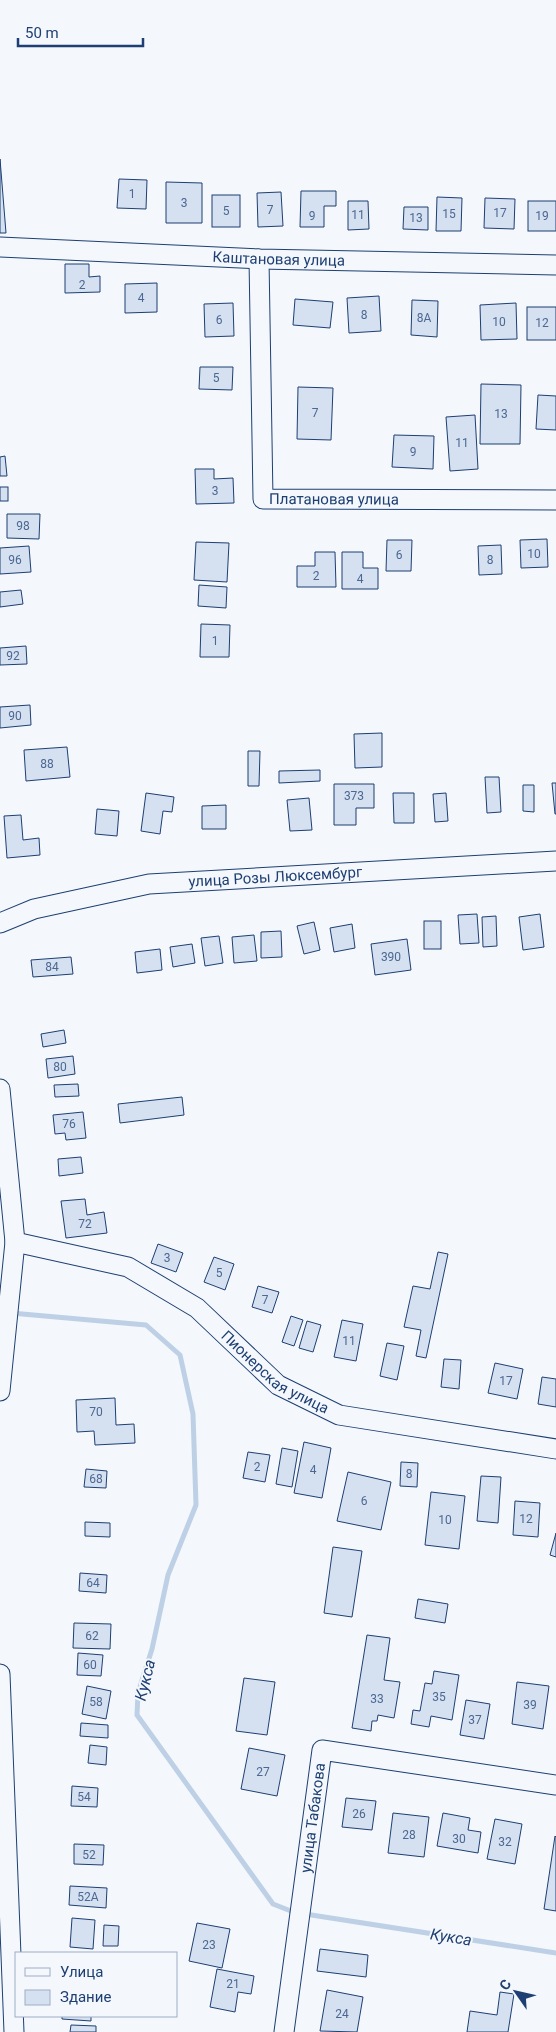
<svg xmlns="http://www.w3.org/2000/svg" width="556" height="2032" font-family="Roboto,sans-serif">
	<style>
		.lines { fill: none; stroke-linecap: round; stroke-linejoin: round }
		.stream { stroke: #bed0e5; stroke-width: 5 }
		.building { fill: #d5e0f0; stroke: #1d3f73 }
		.minor-casing { stroke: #1d3f73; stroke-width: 21 }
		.minor { stroke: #f4f7fb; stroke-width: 19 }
		.labels { text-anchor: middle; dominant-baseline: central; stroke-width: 4; stroke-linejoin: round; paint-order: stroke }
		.number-label { font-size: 12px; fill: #4b6792 }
		.street-label { font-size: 15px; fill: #1d3f73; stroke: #f4f7fb }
		.water-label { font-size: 16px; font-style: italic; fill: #1d3f73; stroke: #f4f7fb }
	</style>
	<rect width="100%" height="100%" fill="#f4f7fb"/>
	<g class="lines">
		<g class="stream">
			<polyline points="11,1313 146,1325 180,1355 193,1414 196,1505 168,1575 152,1649 138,1693 137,1715 273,1904 296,1913"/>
			<polyline points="305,1914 556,1953"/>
		</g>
	</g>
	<g class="building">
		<polygon points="0,159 6,233 0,233"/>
		<polygon points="119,179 147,180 146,209 117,208"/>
		<polygon points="166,182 202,183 202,223 166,223"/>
		<polygon points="301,191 336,191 336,206 324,206 324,227 300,227"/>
		<polygon points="281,192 283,226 258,227 257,193"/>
		<rect x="212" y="195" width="28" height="32"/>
		<polygon points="437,197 462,198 461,231 436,231"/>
		<polygon points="485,198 515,199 514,229 484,228"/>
		<polygon points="348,201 368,201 369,229 348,230"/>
		<rect x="528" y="201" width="28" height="30"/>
		<polygon points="404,207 428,207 428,230 403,229"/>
		<polygon points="65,264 89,264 89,277 100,276 100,292 65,293"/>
		<polygon points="157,283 157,312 125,313 125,284"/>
		<polygon points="379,296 381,331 349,333 347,298"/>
		<polygon points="295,299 333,302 330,328 293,325"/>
		<polygon points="412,300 438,301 437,337 411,335"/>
		<polygon points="233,303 234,336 205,337 204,304"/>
		<polygon points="516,303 517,339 481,340 480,305"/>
		<rect x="527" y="307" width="29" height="33"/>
		<polygon points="200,367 233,367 232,390 199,389"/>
		<polygon points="481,384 521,385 520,444 480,444"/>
		<polygon points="298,387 333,388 331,440 297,439"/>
		<polygon points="538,395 556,396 556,430 536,429"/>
		<polygon points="475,415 478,469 450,471 446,417"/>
		<polygon points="394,435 434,436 433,469 392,467"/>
		<polygon points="5,456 7,476 0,476 0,457"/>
		<polygon points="195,469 214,469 214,479 233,478 234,503 196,504"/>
		<rect x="0" y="487" width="8" height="14"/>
		<polygon points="7,514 40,514 39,539 7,538"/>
		<polygon points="547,539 548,567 521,568 520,540"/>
		<polygon points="387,540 412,540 411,571 386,571"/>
		<polygon points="196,542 229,543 227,582 194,580"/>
		<polygon points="501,545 502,574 479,575 478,546"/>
		<polygon points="29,546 31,572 0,574 0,548"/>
		<polygon points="315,552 335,552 336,587 297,587 297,566 315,566"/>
		<polygon points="342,552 363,552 363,568 378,568 378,589 342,589"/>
		<polygon points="199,585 227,587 226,608 198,606"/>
		<polygon points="21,590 23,604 0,607 0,592"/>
		<polygon points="201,624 230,625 229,657 200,657"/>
		<polygon points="26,646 27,664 0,665 0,648"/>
		<polygon points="30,705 31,725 0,728 0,707"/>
		<polygon points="382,733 382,767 355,768 354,734"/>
		<polygon points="67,747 70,777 26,781 24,750"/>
		<polygon points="248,751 260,751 259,786 248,786"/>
		<polygon points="320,770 320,781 279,783 279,771"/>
		<polygon points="485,777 499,777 501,812 487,813"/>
		<polygon points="552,783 556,783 556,814 555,814"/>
		<polygon points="334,784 374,784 374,808 356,808 356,825 334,825"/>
		<polygon points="523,785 534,785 534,812 523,811"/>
		<polygon points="146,793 174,797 172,812 163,811 160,834 141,831"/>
		<polygon points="393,793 414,793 414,823 394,823"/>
		<polygon points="446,793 448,821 435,822 433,794"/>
		<polygon points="309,798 312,830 290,831 287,800"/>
		<polygon points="226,805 226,829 202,829 202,806"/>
		<polygon points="97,809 119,811 117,836 95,834"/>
		<polygon points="21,815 23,840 39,838 40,855 7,858 4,816"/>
		<polygon points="477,914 479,943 460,944 458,915"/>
		<polygon points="540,914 544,947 523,950 519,917"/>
		<polygon points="496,916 497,946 483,947 482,917"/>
		<rect x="424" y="921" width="17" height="28"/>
		<polygon points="314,922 320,950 304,954 297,926"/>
		<polygon points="352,924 355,948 334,952 330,928"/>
		<polygon points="281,931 282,957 261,958 261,932"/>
		<polygon points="254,935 257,961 234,963 232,937"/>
		<polygon points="219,936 223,963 205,966 201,938"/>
		<polygon points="407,939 411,970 375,975 371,944"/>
		<polygon points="192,944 195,963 173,967 170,947"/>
		<polygon points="160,949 162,970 137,973 135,952"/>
		<polygon points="71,957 73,974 33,977 31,960"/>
		<polygon points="64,1030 66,1043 43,1047 41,1034"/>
		<polygon points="73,1056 75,1074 48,1078 46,1059"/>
		<polygon points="78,1084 79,1096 55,1097 54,1085"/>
		<polygon points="182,1097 184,1115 120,1123 118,1104"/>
		<polygon points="83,1112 86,1138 66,1140 65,1133 55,1134 53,1115"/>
		<polygon points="81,1157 83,1173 59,1176 58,1159"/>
		<polygon points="85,1199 87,1215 104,1212 107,1233 66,1238 61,1201"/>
		<polygon points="158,1244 183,1253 176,1272 151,1263"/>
		<polygon points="438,1252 448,1254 426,1358 416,1356 421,1330 404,1327 413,1286 430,1289"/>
		<polygon points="214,1257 234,1264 225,1290 204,1282"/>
		<polygon points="258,1286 279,1292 272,1313 252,1307"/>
		<polygon points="291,1316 303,1320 294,1346 282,1342"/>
		<polygon points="342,1320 363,1324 356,1361 334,1357"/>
		<polygon points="307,1321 321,1325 313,1352 299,1348"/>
		<polygon points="387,1343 404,1346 397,1380 380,1376"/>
		<polygon points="444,1359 461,1360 459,1389 441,1387"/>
		<polygon points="495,1363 523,1369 517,1399 488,1393"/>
		<polygon points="542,1377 556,1379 556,1407 538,1404"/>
		<polygon points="115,1398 116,1425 134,1424 135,1443 95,1445 94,1431 77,1432 76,1400"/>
		<polygon points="304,1442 331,1448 322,1498 294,1493"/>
		<polygon points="282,1448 298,1451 292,1487 276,1484"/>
		<polygon points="248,1452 270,1455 265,1482 243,1478"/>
		<polygon points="401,1462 418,1463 417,1487 400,1486"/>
		<polygon points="86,1469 107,1471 106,1488 84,1487"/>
		<polygon points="348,1472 391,1482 381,1530 337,1521"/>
		<polygon points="481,1476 501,1477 498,1523 477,1521"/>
		<polygon points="431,1492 465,1496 459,1549 425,1545"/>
		<polygon points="515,1501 540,1503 538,1537 513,1535"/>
		<polygon points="85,1522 110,1523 110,1537 85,1536"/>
		<polygon points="556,1533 556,1557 550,1555"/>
		<polygon points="333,1547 362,1551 352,1617 324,1613"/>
		<polygon points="80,1573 107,1575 106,1593 79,1591"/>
		<polygon points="418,1599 448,1604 445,1623 415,1618"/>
		<polygon points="74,1623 111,1624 110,1649 73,1648"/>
		<polygon points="367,1635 390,1638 384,1680 400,1682 394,1718 378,1715 377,1721 372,1721 371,1731 352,1728"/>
		<polygon points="78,1653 103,1655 101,1676 77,1675"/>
		<polygon points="434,1671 459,1675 452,1720 431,1716 429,1727 411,1724 413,1710 420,1711 425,1683 432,1684"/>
		<polygon points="244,1678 275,1682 267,1735 236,1731"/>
		<polygon points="517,1682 549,1686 543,1729 512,1724"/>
		<polygon points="87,1686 111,1691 106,1719 82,1714"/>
		<polygon points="466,1700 490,1704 484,1739 460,1735"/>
		<polygon points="81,1723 108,1725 108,1738 80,1736"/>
		<polygon points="90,1745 107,1747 106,1765 88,1763"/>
		<polygon points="249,1748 285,1755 277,1796 241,1789"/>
		<polygon points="72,1786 98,1788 97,1807 71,1806"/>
		<polygon points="346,1798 376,1801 372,1830 342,1827"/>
		<polygon points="393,1813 429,1817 424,1857 388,1853"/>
		<polygon points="443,1813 470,1818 468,1830 481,1832 478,1853 437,1846"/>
		<polygon points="495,1819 522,1824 515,1864 487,1859"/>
		<polygon points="555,1836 556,1837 556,1911 544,1909"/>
		<polygon points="74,1844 104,1845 103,1865 74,1864"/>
		<polygon points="70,1886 107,1888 106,1908 69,1905"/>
		<polygon points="72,1918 95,1920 93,1949 70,1947"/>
		<polygon points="197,1923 230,1929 222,1968 189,1961"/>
		<polygon points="104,1925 119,1926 118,1946 103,1946"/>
		<polygon points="320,1949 368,1955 366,1977 317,1971"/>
		<polygon points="217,1969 254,1976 251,1994 238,1992 235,2012 210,2007"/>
		<polygon points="327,1990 363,1997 357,2032 320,2031"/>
		<polygon points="500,1992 514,1994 508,2032 467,2032 470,2011 497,2015"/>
		<polygon points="62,2016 91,2016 91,2021 62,2019"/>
		<polygon points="71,2025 96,2026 96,2032 70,2032"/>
	</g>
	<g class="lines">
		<g class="minor-casing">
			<g id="minor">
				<path id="s1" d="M0,247L259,259L556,265"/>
				<path id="s2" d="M259,259L263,499L556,500"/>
				<path id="s3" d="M0,923L34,909L149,884L556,861"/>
				<polyline points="0,1089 15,1242 0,1391"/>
				<path id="s4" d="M15,1242L128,1267L197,1308L278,1385L339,1415L556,1449"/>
				<polyline points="0,1674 14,2032"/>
				<path id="s5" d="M284,2032L322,1750L556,1785"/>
			</g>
		</g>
		<use href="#minor" class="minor"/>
	</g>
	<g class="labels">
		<g class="number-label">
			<text x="132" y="194">1</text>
			<text x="184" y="203">3</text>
			<text x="270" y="210">7</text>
			<text x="226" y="211">5</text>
			<text x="500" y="213">17</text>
			<text x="449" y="214">15</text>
			<text x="358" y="215">11</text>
			<text x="312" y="216">9</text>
			<text x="542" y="216">19</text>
			<text x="416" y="218">13</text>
			<text x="82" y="285">2</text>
			<text x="141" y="298">4</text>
			<text x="364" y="315">8</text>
			<text x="424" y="318">8А</text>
			<text x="219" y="320">6</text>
			<text x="499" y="322">10</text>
			<text x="542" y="323">12</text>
			<text x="216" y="378">5</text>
			<text x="315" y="413">7</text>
			<text x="501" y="414">13</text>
			<text x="462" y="443">11</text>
			<text x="413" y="452">9</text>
			<text x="215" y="491">3</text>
			<text x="23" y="526">98</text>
			<text x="534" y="554">10</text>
			<text x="399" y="555">6</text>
			<text x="15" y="560">96</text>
			<text x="490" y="560">8</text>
			<text x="316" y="576">2</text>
			<text x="360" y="579">4</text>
			<text x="215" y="641">1</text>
			<text x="13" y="656">92</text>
			<text x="15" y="716">90</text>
			<text x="47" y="764">88</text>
			<text x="354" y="796">373</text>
			<text x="391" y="957">390</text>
			<text x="52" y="967">84</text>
			<text x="60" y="1067">80</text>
			<text x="69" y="1124">76</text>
			<text x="85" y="1224">72</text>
			<text x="167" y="1258">3</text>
			<text x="219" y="1273">5</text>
			<text x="265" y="1300">7</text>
			<text x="349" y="1341">11</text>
			<text x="506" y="1381">17</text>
			<text x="96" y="1412">70</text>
			<text x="257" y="1467">2</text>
			<text x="313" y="1470">4</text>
			<text x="409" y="1474">8</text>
			<text x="96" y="1479">68</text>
			<text x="364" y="1501">6</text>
			<text x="526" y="1519">12</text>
			<text x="445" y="1520">10</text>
			<text x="93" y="1583">64</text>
			<text x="92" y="1636">62</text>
			<text x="90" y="1665">60</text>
			<text x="439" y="1697">35</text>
			<text x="377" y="1699">33</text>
			<text x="96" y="1702">58</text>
			<text x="530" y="1705">39</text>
			<text x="475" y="1720">37</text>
			<text x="263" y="1772">27</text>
			<text x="84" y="1797">54</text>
			<text x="359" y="1814">26</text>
			<text x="409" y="1835">28</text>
			<text x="459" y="1839">30</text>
			<text x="505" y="1842">32</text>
			<text x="89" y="1855">52</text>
			<text x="88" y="1897">52А</text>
			<text x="209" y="1945">23</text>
			<text x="233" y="1984">21</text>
			<text x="342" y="2014">24</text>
		</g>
		<g class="street-label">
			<text stroke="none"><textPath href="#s1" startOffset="279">Каштановая улица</textPath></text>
			<text stroke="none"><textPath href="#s2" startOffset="311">Платановая улица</textPath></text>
			<text stroke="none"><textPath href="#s3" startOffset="281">улица Розы Люксембург</textPath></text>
			<text stroke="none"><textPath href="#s4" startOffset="298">Пионерская улица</textPath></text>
			<text stroke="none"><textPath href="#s5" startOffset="216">улица Табакова</textPath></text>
		</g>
		<g class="water-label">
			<text transform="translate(145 1680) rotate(-76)">Кукса</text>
			<text transform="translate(451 1937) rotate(9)">Кукса</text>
		</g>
	</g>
	<rect x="15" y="1952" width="162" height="65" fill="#f4f7fb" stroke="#9eadc5"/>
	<rect x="25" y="1968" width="25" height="8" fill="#f4f7fb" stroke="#9eadc5"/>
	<text x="60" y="1977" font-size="15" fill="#1d3f73">Улица</text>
	<rect x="25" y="1990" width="25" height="15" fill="#d5e0f0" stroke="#9eadc5"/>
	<text x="60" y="2002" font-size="15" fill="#1d3f73">Здание</text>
	<g transform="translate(516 1992) rotate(304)" stroke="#f4f7fb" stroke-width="4" paint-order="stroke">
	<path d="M0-4L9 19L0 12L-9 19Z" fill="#1d3f73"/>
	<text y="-8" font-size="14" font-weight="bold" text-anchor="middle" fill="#1d3f73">С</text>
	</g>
	<path d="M18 38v8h125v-8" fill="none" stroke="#1d3f73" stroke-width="2.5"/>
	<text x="25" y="38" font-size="15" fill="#1d3f73" stroke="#f4f7fb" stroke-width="4" paint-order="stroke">50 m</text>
</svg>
